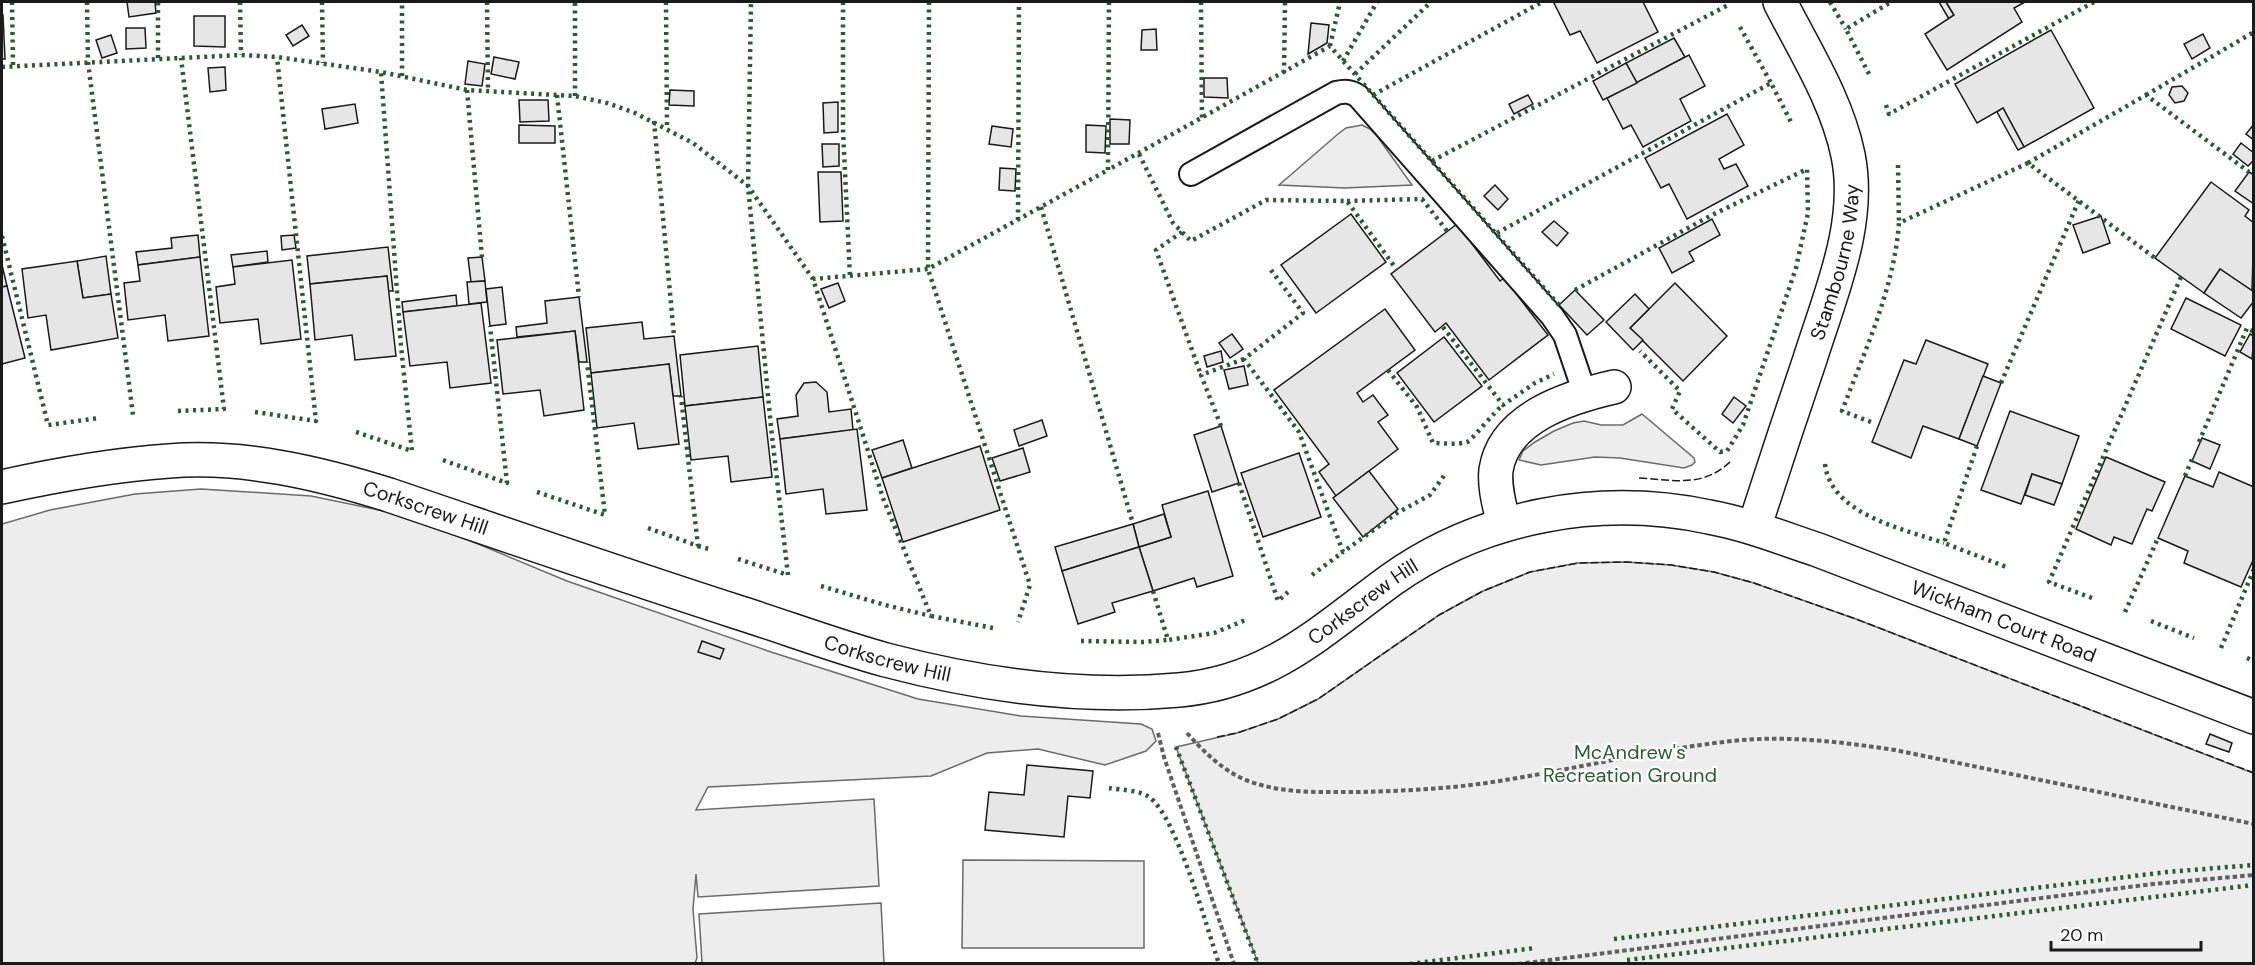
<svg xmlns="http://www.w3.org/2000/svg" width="2255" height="965" font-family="'DM Sans',sans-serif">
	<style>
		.built { fill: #ededed; stroke: #6a6a6a; stroke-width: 1.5 }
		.building { fill: #e6e6e6; stroke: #1a1a1a; stroke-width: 1.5 }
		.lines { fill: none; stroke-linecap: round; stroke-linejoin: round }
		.lane-casing { stroke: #1a1a1a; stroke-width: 26 }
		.street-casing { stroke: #1a1a1a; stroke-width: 36 }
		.secondary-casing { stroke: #1a1a1a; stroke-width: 36 }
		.path { stroke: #5f5f5f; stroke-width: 4; stroke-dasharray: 4.5 3; stroke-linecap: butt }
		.lane { stroke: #fff; stroke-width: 22 }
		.street { stroke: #fff; stroke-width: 33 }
		.secondary { stroke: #fff; stroke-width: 33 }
		.hedge { stroke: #2b5a34; stroke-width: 4.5; stroke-dasharray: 3 4.5; stroke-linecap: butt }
		.fence { stroke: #1a1a1a; stroke-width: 1.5; stroke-dasharray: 8 3; stroke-linecap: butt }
		.labels { text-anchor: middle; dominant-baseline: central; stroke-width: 4.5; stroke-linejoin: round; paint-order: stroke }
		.street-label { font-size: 20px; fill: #1a1a1a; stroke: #fff }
		.park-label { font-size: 20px; fill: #2b5a34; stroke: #fff }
	</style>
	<rect width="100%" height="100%" fill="#fff"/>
	<g class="built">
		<polygon points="1362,125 1370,129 1377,136 1412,185 1345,188 1279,185 1338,134 1346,128"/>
		<polygon points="1642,414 1694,458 1695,462 1692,465 1684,468 1620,458 1595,457 1541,465 1519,460 1523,451 1535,442 1554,431 1573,423 1584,421 1601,425 1623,425"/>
		<polygon points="201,489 311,496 413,517 567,581 771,652 918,699 1021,716 1141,724 1152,729 1156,741 1146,751 1105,765 1038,749 987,753 931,776 708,787 696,810 874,799 879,886 698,897 696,874 693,909 697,958 695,963 2,964 2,524 50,510 135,494"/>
		<polygon points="1626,562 1671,565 1714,572 1754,583 1856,619 2253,773 2253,963 1258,963 1176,747 1237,733 1278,719 1318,699 1439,615 1483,591 1530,572 1578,563"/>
		<polygon points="963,860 1144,861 1144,948 962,948"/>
		<polygon points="881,903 884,963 702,963 699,914"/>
	</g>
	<g class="building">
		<polygon points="127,2 155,2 156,13 129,17"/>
		<polygon points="1556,2 1643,2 1658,32 1597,63 1580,31 1570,35 1554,3"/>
		<polygon points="1939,2 1946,2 1954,15 1949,19"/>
		<polygon points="1946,2 2025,2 2014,8 2022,22 1947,70 1925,34 1954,15"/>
		<polygon points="2,15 3,15 5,59 2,59"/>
		<polygon points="194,16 225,16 225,47 194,46"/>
		<polygon points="1311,23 1329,25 1327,43 1308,54"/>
		<polygon points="302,25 309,36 293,46 286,35"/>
		<polygon points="126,28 145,28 146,48 126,49"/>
		<polygon points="1156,29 1157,50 1141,50 1142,30"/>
		<polygon points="2051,30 2094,108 2024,147 2003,108 1977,123 1955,84"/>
		<polygon points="2203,34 2210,48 2192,59 2184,44"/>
		<polygon points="111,35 117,53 102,58 96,40"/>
		<polygon points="1674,38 1685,57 1637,83 1626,63"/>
		<polygon points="1689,55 1705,86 1680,99 1691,121 1643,147 1631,125 1623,129 1607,98"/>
		<polygon points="494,57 519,62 515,79 491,74"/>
		<polygon points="468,61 485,64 482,86 465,84"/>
		<polygon points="1626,63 1637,83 1603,100 1593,81"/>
		<polygon points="225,67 226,90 210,92 208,68"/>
		<polygon points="1204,78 1227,78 1228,98 1204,97"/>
		<polygon points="2182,86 2188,93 2184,101 2175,103 2169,95 2172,87"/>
		<polygon points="670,90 694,91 694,106 669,105"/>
		<polygon points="1528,95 1533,104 1514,114 1509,104"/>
		<polygon points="519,100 548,100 549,121 520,122"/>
		<polygon points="838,102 838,132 824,133 823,103"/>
		<polygon points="355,104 358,123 325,129 322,109"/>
		<polygon points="2003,108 2024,147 2018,150 1997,112"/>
		<polygon points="1727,114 1744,145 1719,159 1724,169 1736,164 1748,186 1687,219 1669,184 1661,188 1645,158"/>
		<polygon points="1110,119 1130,120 1129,144 1110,144"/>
		<polygon points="2254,124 2254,140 2246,134"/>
		<polygon points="519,125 555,126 555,143 519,143"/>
		<polygon points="1086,125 1106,126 1105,153 1086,152"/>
		<polygon points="992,126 1013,129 1011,147 989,144"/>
		<polygon points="2241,143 2254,153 2254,160 2248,166 2233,154"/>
		<polygon points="822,144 839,144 839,166 823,167"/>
		<polygon points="1000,168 1016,169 1015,191 999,190"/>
		<polygon points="818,172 841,172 843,221 820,222"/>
		<polygon points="2249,172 2254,175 2254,204 2235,191"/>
		<polygon points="2211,182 2249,210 2245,216 2254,223 2252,291 2220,269 2204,293 2155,258"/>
		<polygon points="1495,185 1508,199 1498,210 1484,196"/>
		<polygon points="1351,214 1386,262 1316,313 1281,265"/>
		<polygon points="2101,216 2110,243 2083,253 2073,225"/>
		<polygon points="1712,219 1720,235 1689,252 1694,261 1672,273 1659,248"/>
		<polygon points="1554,221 1568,233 1557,246 1542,232"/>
		<polygon points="1457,224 1500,281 1504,278 1548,335 1489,380 1446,323 1435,332 1391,274"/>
		<polygon points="198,235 200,257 138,265 136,252 172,248 171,238"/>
		<polygon points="294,235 296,248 282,250 281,236"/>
		<polygon points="388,247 393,291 388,291 387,276 310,284 307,256"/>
		<polygon points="267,251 268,262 233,267 231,255"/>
		<polygon points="106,256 111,294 83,298 77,261"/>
		<polygon points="200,257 209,336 168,341 165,315 128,320 124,283 140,281 138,265"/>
		<polygon points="482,257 485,281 471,282 468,258"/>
		<polygon points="292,260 301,339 261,344 258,319 220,323 216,287 235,284 233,267"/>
		<polygon points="77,261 83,298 111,294 118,338 51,350 46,315 28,318 22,269"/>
		<polygon points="2,265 7,286 2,287"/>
		<polygon points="2220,269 2254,292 2254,301 2241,318 2204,293"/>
		<polygon points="387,276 396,356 355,360 352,335 315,340 310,284"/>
		<polygon points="485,281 487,302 469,304 467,282"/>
		<polygon points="838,283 845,301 829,308 821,289"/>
		<polygon points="1675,283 1727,336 1683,381 1630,328"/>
		<polygon points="7,286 25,358 2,364 2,287"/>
		<polygon points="502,287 506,324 490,326 486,289"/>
		<polygon points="1575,290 1604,320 1587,335 1559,305"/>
		<polygon points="1635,294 1649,309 1630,328 1643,340 1633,350 1606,322"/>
		<polygon points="456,295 457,306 403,312 402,302"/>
		<polygon points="579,297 587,362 579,362 575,331 517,337 516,327 547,323 545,301"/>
		<polygon points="2186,298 2241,325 2225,356 2171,329"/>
		<polygon points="481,303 491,383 450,388 447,362 410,366 403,312"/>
		<polygon points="1385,309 1415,350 1357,393 1363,402 1373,395 1388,415 1378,422 1398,449 1336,496 1319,472 1329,464 1274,390"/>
		<polygon points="642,322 644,339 674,336 681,396 673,396 669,364 591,373 586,328"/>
		<polygon points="575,331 584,410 544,416 540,390 503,394 497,340"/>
		<polygon points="1232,334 1243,349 1230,358 1219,343"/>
		<polygon points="2250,334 2254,336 2252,359 2240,352"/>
		<polygon points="1444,337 1482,386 1434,422 1397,373"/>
		<polygon points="1926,340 1988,364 1959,439 1923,426 1911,458 1872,442 1904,360 1916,364"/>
		<polygon points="758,346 763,397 685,406 680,355"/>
		<polygon points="1221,351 1223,362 1207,367 1204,356"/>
		<polygon points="669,364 679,444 638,449 634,423 597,428 591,373"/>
		<polygon points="1244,366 1248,385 1229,389 1224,370"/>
		<polygon points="1983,376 2001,383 1977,446 1959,439"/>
		<polygon points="816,382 827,392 829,412 851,409 853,430 780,439 777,419 798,416 796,395 804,383"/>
		<polygon points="763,397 772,477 731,482 728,456 691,460 685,406"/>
		<polygon points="1734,397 1746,406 1733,423 1722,414"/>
		<polygon points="2010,411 2079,436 2062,484 2032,474 2021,504 1981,490"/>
		<polygon points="1042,420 1047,436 1019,446 1014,430"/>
		<polygon points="1221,426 1239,483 1212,492 1194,435"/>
		<polygon points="857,429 867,510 826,514 823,489 786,494 780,439"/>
		<polygon points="2202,438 2220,445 2210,469 2192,461"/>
		<polygon points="903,440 912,468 882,478 872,450"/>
		<polygon points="980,446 1000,510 903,542 882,478"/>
		<polygon points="1023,448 1030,472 1000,481 992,458"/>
		<polygon points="1299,453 1321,517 1263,537 1241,473"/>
		<polygon points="2106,457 2165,482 2152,511 2147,509 2132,544 2114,537 2111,545 2076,529"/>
		<polygon points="1369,471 1398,509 1363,537 1333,498"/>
		<polygon points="2219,472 2254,487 2254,558 2241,587 2184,563 2188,551 2158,538 2185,476 2213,487"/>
		<polygon points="2032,474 2062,484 2054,505 2025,495"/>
		<polygon points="1208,491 1233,576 1197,587 1194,578 1153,591 1139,547 1171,537 1162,505"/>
		<polygon points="1164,514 1171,537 1139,547 1133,524"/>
		<polygon points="1133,524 1139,547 1062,571 1055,547"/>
		<polygon points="1139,547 1153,591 1112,603 1115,612 1078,624 1062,571"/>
		<polygon points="702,641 724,649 720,659 698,652"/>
		<polygon points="2210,734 2232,743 2229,752 2206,744"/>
		<polygon points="1027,765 1093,771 1090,798 1068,796 1064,837 985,830 989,792 1024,795"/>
	</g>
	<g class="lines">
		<g class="lane-casing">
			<path id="lane" d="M1191,174L1336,93C1345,91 1350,91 1358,96L1552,316L1565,335L1585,394"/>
		</g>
		<g class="street-casing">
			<g id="street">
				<path d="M1504,525C1500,507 1494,488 1496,470C1504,417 1570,397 1614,387"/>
				<path id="s1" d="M1754,528C1772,472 1791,415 1810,359C1830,295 1862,223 1848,155C1837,101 1805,51 1780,2"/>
			</g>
		</g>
		<g class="secondary-casing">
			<g id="secondary">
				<path id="s2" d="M2,487C56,475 112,465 169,461C243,455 319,473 389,495C504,534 619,574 734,611C785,627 835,646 886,660C981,685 1081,699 1179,690C1270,682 1321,631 1391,580C1482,515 1600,494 1709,517C1747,524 1782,538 1818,550L2254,717"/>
			</g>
		</g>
		<g class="path">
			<polyline points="1158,733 1164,757 1234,964"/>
			<path d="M1187,733C1205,753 1225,773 1251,782C1286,794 1323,792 1359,792C1401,791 1444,789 1486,783C1568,771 1649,750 1732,741C1787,735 1841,742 1895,750L2254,824"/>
			<polyline points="1518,964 2153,884 2254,875"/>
		</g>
		<use href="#lane" class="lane"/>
		<use href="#street" class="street"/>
		<use href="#secondary" class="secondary"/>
		<g class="hedge">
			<polyline points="12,2 13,66"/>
			<polyline points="87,2 88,62 133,415"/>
			<polyline points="240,2 241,55"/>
			<polyline points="322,2 323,63"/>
			<polyline points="487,2 488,92"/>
			<polyline points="666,2 667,127"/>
			<polyline points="843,2 843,130 850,277"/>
			<polyline points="929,2 928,269 1030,585 1018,622"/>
			<polyline points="1109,2 1108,170 1330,46 1559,305"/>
			<polyline points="1201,2 1202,119"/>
			<polyline points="1830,2 1846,29"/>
			<polyline points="1740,27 1771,83"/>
			<polyline points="1330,46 1340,2"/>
			<polyline points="158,58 158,2"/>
			<polyline points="1343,61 1377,2"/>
			<polyline points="2,67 241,55 277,57 381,72 467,90 575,96 607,103 635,113 693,143 748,186 813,279"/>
			<polyline points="1284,73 1285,2"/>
			<polyline points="1355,74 1431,2"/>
			<polyline points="1869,74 1846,29 1891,2"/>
			<polyline points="402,76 402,2"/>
			<polyline points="467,90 482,257"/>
			<polyline points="557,95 579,297"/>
			<polyline points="1373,95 1542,2"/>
			<polyline points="2146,95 2254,32"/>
			<polyline points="575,96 575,2"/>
			<polyline points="1886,105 1889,114 2094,2"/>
			<polyline points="654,121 674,336"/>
			<polyline points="1139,154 1173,223 1191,241 1266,200 1347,201 1397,270"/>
			<polyline points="1432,161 1728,5"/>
			<polyline points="2028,163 2146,95 2249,172"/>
			<polyline points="1898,165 1899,223"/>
			<polyline points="1347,201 1422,199 1447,231"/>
			<polyline points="1041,207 1133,524"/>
			<polyline points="1018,220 1019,2"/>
			<polyline points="1182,232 1156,250 1201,375"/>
			<polyline points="1497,233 1771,83 1792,124"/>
			<polyline points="2,236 48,425 99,418"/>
			<polyline points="1271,270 1303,313 1244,359 1299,432 1343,552 1397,513 1430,495 1446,473"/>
			<polyline points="1575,290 1710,216 1807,169 1808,213 1796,268 1743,425 1727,451 1720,452 1672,409 1680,391 1640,351"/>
			<polyline points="1443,327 1503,405 1535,383 1554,374"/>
			<path d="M1388,370L1417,407L1433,443C1443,443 1457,445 1467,442C1471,441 1495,411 1503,405"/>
			<polyline points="2001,383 2079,200"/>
			<polyline points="178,411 224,409 181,58"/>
			<polyline points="255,412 316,421 277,57"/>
			<path d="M1871,422L1842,411C1865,350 1894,289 1899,223L2028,163L2155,258"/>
			<polyline points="1221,426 1201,375 1244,359"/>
			<polyline points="356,432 412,451 401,346 381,72"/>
			<polyline points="2199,442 2247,328 2254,332"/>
			<polyline points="1977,446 1944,543 2009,568"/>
			<polyline points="443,460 507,483 490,326"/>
			<path d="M1825,464C1831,515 1904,529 1944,543"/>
			<polyline points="2185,476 2192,459"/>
			<polyline points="1239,483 1278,601 1288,592"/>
			<polyline points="537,492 605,515 587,362"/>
			<polyline points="648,528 698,546 681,396"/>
			<polyline points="698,546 709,549"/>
			<polyline points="738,559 788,575 771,427 748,186 751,2"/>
			<polyline points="1312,575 1343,552"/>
			<polyline points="821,586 885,605 931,616"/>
			<polyline points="1153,591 1168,640 1214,633 1248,619"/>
			<polyline points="2092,598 2049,582 2181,277"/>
			<polyline points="2125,612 2158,538"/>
			<polyline points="2151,621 2194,638"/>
			<polyline points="993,628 931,616 883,498 813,279 928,269 1108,170"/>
			<polyline points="1081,641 1143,642 1168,640"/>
			<polyline points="2221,648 2254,569"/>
			<polyline points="2247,658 2254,661"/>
			<polyline points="1176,747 1258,964"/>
			<path d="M1109,788C1120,790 1140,790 1149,797C1176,815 1207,928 1219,964"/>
			<polyline points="1614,939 2167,872 2254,865"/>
			<polyline points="1627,960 2254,885"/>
			<polyline points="1410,964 1535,948"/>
		</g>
		<g class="fence">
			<path d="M1639,478C1675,480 1703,488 1731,461"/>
			<polyline points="1217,737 1237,733 1278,719 1318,699 1439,615 1483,591 1530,572 1578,563 1626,562 1671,565 1714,572 1754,583 1856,619 2254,773"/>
		</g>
	</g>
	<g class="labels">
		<g class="street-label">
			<text stroke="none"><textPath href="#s1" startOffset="279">Stambourne Way</textPath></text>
			<text stroke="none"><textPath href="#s2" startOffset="432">Corkscrew Hill</textPath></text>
			<text stroke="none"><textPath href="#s2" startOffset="1420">Corkscrew Hill</textPath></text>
			<text stroke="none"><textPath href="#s2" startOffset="2102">Wickham Court Road</textPath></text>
			<text stroke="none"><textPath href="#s2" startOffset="918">Corkscrew Hill</textPath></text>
		</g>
		<g class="park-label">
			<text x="1630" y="752">McAndrew's<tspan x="1630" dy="23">Recreation Ground</tspan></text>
		</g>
	</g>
	<rect width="2255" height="965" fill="none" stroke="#1a1a1a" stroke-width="6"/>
	<path d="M2051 941v9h150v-9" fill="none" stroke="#1a1a1a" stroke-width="3"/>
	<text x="2060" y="941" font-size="18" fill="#1a1a1a" stroke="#ffffff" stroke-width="4.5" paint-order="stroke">20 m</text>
</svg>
